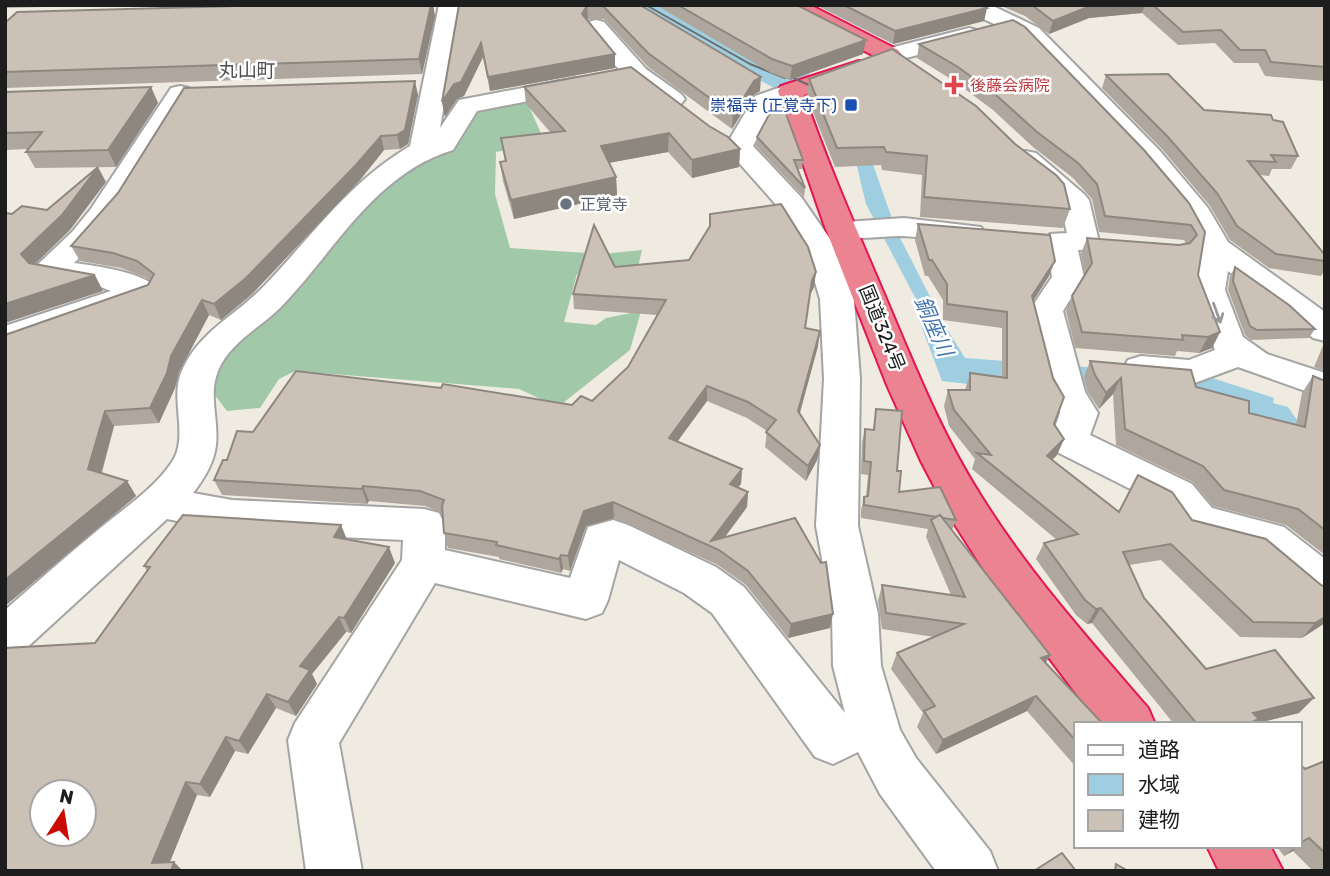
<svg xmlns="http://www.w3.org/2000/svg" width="1330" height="876" font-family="Rubik,'Noto Sans JP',sans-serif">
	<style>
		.cemetery { fill: #a1c9a9 }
		.water { fill: #9ecee0 }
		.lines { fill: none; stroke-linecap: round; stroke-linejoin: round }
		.river { fill: #9ecee0; fill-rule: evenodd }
		.minor-casing { stroke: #a4a4a4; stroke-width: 4 }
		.highway-casing { stroke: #e41753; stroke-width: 4 }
		.minor { fill: #fff; fill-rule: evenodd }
		.highway { fill: #ec8391; fill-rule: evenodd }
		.tram { stroke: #6b6b6b; stroke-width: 2 }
		.wall { fill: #afa69d }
		.shaded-wall { fill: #8e8780 }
		.building { fill: #cbc1b7; stroke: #8e8780; stroke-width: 2; fill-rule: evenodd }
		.oneway { stroke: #999 }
		.health-dot { fill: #e0444e; stroke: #fff; stroke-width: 2.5 }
		.transit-dot { fill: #1a4fb4; stroke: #fff; stroke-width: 2.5 }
		.worship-dot { fill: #6b7280; stroke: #fff; stroke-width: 2.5 }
		.labels { text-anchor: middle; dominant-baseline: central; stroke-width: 5; stroke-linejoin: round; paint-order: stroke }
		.far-health-label { font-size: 16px; fill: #be3a42; stroke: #fff; text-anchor: start }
		.far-transit-label { font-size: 16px; fill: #164399; stroke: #fff; text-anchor: end }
		.far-worship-label { font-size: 16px; fill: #5b616d; stroke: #fff; text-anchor: start }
		.far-quarter-label { font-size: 19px; fill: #505050; stroke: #fff }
		.street-label { font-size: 19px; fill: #1d1d1d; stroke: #fff }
		.water-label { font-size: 21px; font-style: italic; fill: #4375b2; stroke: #fff }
	</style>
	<rect width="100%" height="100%" fill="#efebe1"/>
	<polygon class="cemetery" points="525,98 545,142 496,152 495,194 510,248 602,254 642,250 636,275 577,274 564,322 596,325 606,318 641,311 630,350 558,407 519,389 295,371 279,379 260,408 227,411 207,385 229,347 376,189 472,107"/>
	<polygon class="water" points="869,153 896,230 944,324 965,358 1206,376 1274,398 1273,403 1288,407 1308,436 1153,390 1073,385 1047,393 942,381 922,328 919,305 866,204 854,154"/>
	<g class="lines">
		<polygon class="river" points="635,5 679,5 839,90 857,107 877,139 870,148 855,152 840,148 824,122 809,108 640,12"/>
		<g class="minor-casing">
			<g id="minor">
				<path d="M439,5H461L440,128L459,100L575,78L584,80L587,85L584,90L575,92L477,111L453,150C374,174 335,251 281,307C261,327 229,343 218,371C208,395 219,420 216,445C214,463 204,479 193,493L232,500L424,509L439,513L445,525V550L570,578L588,527L613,520L628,525L716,567L744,587L845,713L833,666L832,614L816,526L824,379L820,299L805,249L779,208L725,147L755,96L790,84L799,86L802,91L799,96L774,106L753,146L801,197L837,249L854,299L860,379L858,526L878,614L881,666L900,730L916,758L990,851L998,871H936L880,794L858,752L833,764L815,757L712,613L684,593L619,560L608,600L602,613L586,619L435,583L339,743L362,871H306L288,740L295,723L402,560L403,540L232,532L167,519L21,653L5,659V610C36,583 66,556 98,530C123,509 154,489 172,462C189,437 170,400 181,373C197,332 237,315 265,285C314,234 348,183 410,146Z"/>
				<polygon points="962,5 991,5 1039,28 1160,151 1208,208 1228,242 1325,312 1325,341 1313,338 1285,312 1228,271 1225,290 1243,337 1267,354 1325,373 1325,398 1238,367 1192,384 1128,376 1123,368 1128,360 1141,356 1189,360 1215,350 1193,290 1200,247 1184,217 1140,163 1023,38 965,10"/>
				<path d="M596,20L604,22L646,69L681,94L685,99L681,104C650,112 601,51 585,27L588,22Z"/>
				<polygon points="969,28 977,30 980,35 977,40 890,62 882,60 878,55 882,50"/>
				<path d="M180,86L189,88L192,93C157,151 125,217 74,263C96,266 147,272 159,291L155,298L5,351V326L111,291L98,286L38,276L33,269L72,232L90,210L171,88Z"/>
				<polygon points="1026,151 1036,153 1084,194 1089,200 1099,242 1095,249 1078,250 1084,277 1063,311 1085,392 1098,413 1090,435 1192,484 1212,508 1284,527 1325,559 1325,604 1309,599 1256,552 1183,533 1164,506 1055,451 1050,441 1060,413 1049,393 1029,311 1052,277 1046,241 1050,234 1067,233 1060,203 1012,159 1016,153"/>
				<path d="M904,218L981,227L985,233L981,239C956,246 928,237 903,236C879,236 854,241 830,235L826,229L830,223Z"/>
			</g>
		</g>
		<g class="highway-casing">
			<g id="highway">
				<polygon points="782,5 810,5 898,50 902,55 898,60 882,60 785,10"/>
				<path d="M859,61L867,63L871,68L867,73L804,95C828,165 858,233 887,301C915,367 942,435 981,496C1028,572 1089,640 1148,708L1155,724H1099L989,578L952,520L921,461L887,385L825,227L778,91L781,86Z"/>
				<polygon points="1207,846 1270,846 1283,871 1219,871"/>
			</g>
		</g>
		<use href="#minor" class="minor"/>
		<use href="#highway" class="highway"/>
		<g class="tram">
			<polyline points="646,5 750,64 785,78"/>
			<polyline points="777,71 825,92"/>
		</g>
	</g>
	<g class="wall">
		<polygon points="5,5 126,5 5,8"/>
		<polygon points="271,5 433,5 435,16 422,74 5,88 5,23"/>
		<polygon points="459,5 640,5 760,91 753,95 732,129 648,67 604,19 588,19 587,21 615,68 490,91 483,57 464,96 457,99 445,117 442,102"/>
		<polygon points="656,5 797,5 863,54 790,80 771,73"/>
		<polygon points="816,5 980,5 987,8 984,21 893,44"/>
		<polygon points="999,5 1325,5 1325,81 1265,76 1258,63 1234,63 1215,43 1178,45 1142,13 1089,18 1049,34 1025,16"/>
		<polygon points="1013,20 1205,232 1198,275 1220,332 1212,348 1199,353 1177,351 1175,356 1075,348 1066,311 1072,296 1085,274 1081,254 1087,238 1179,245 1186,244 1184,240 1099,232 1092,199 1073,178 1033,147 993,110 954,81 917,58 919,44"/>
		<polygon points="1106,75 1204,110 1273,120 1298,156 1291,169 1272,169 1269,176 1260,175 1325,255 1325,270 1321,276 1269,268 1230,240 1210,206 1162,149 1102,88"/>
		<polygon points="809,79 1070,209 1063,228 920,217 922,175 882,170 881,165 835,167 807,97"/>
		<polygon points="151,87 158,103 116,167 35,168 26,152 27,149 5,150 5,92"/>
		<polygon points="524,87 740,149 739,167 692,178 668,152 609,163 616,177 617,195 514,219 503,181 500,162 505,161 501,138 551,133 526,104"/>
		<polygon points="418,95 408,144 400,149 384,150 360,180 252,294 221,320 209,315 179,372 175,388 159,423 114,426 102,473 127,481 136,496 5,606 5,335 148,285 150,281 145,277 121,268 80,261 71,246"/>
		<polygon points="757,137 803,160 802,169 798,169 805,188 804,197 756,146"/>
		<polygon points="918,224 1049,276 1033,301 1054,424 1064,439 1057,455 1052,460 1118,512 1192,520 1325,623 1302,638 1240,637 1161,560 1129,565 1144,598 1206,669 1299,713 1254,724 1174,724 1092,623 1087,624 1076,615 1036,559 1044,543 1057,540 972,469 975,459 949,426 944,406 948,390 965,390 970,373 1002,378 1002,328 943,320 943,300 928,276 925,276 915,240"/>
		<polygon points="615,267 816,272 814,287 810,295 805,328 818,346 800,413 820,445 817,460 806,481 765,447 767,431 747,418 707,401 677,442 742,469 741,484 738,487 748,492 747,507 724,538 830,628 788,638 746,585 718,565 614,518 586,526 570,571 563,569 561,573 499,559 499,557 448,548 444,533 442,513 425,506 369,501 367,504 222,495 214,480 227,460 253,432 572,405 592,401 628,367 658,315 574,309 573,294"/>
		<polygon points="1235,267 1315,329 1309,338 1251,340 1245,335 1228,290 1230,276"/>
		<polygon points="1325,341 1325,371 1314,367"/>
		<polygon points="1090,361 1196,387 1249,413 1296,425 1302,393 1313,376 1325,381 1325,555 1286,525 1213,506 1193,482 1116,445 1113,394 1099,409 1087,391 1084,377"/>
		<polygon points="876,409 897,471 899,492 956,520 952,530 1050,655 1046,663 1076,724 1076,767 1027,711 936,754 917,727 923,713 891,669 897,653 934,637 882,629 878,601 882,585 951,595 926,537 928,529 861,518 861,510 864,497 866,496 868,475 861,474 862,442 865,429 873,430"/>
		<polygon points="341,525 347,540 395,563 351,633 346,632 312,674 317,684 296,716 276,708 248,754 235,751 210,797 197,795 170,862 5,871 95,643 147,571 144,566"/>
		<polygon points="1325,761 1325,871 1313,871 1293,851 1284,856 1276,846 1300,846 1300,764 1305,769"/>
	</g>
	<g class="shaded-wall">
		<polygon points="431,5 433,5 435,16 422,74 419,59"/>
		<polygon points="1093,5 1145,5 1142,13 1089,18 1049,34 1053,21"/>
		<polygon points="587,6 588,19 582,27 582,14"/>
		<polygon points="987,8 984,21 893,44 895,31"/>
		<polygon points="866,40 863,54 790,80 792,66"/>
		<polygon points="481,43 483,57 464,96 457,99 445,117 442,102"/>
		<polygon points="615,54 615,68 490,91 488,77"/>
		<polygon points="761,77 760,91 753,95 732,129 733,115 754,81"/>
		<polygon points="415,81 418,95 408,144 400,149 397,135"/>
		<polygon points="151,87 158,103 116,167 108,150"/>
		<polygon points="669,133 668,152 602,164 601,146"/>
		<polygon points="381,136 384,150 360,180 252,294 221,320 214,304"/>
		<polygon points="740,149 739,167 692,178 692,160"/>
		<polygon points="98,167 106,182 70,230 30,269 21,254"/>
		<polygon points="616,177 617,195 514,219 511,200"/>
		<polygon points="1055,261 1049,276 1026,312 1032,296"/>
		<polygon points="816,272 814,287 810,295 812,280"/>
		<polygon points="95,275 103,291 5,323 5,304"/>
		<polygon points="202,300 209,315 179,372 175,388 159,423 150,408 171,356"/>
		<polygon points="820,331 818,346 796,426 798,411"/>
		<polygon points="1220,332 1212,348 1199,353 1208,337"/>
		<polygon points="1121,378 1113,394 1099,409 1106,393"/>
		<polygon points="707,386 707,401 669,453 669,438"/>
		<polygon points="105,411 114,426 98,484 88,469"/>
		<polygon points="1064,439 1057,455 1040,472 1047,456"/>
		<polygon points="820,445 817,460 806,481 808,466"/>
		<polygon points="742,469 741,484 729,499 730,484"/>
		<polygon points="127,481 136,496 5,606 5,580"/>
		<polygon points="363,486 369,501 367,504 362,489"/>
		<polygon points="748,492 747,507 716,549 711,541"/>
		<polygon points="613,502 614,518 586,526 570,571 568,556 584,511"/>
		<polygon points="341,525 347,540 334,537"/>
		<polygon points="389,547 395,563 351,633 344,618"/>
		<polygon points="561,555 563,569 561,573 559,559"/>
		<polygon points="1101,608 1092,623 1087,624 1096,609"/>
		<polygon points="833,614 830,628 788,638 791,624"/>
		<polygon points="339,617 346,632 312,674 317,684 296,716 288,702 300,666"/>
		<polygon points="1325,617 1325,623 1302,638 1315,623"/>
		<polygon points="1050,655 1041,670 1041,658"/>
		<polygon points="267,694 276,708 248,754 239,741"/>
		<polygon points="1036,696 1027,711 936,754 943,740"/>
		<polygon points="1314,698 1299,713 1254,724 1243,724 1253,713"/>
		<polygon points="226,737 235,751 210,797 200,784"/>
		<polygon points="186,782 197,795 166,871 152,863"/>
		<polygon points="1296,846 1299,846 1293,851 1284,856"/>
		<polygon points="174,862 183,871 171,871"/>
	</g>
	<g class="building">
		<polygon points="271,5 431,5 419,59 5,72 5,23 17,12"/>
		<polygon points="459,5 640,5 761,77 754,81 733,115 648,53 603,6 587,6 582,14 615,54 488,77 481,43 461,82 454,84 442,102"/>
		<polygon points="678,5 797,5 866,40 792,66 772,59"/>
		<polygon points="844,5 980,5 987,8 895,31"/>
		<polygon points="1032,5 1093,5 1053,21"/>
		<polygon points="1153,5 1325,5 1325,67 1271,62 1265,50 1240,50 1221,30 1183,32"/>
		<polygon points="1013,20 1025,27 1144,150 1189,203 1205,232 1198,275 1220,332 1208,337 1182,335 1183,340 1082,332 1072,296 1092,263 1087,238 1179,245 1190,243 1197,235 1191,225 1105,216 1097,184 1078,163 1037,132 996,95 958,67 919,44"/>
		<polygon points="892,49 976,106 1015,144 1056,175 1064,184 1070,209 924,197 927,156 886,152 884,147 837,148 809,79"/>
		<polygon points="631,67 709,126 728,137 740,149 692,160 669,133 601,146 616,177 511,200 500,162 506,161 501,138 565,131 524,87"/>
		<polygon points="1168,74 1204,110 1271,115 1273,120 1283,122 1298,156 1271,155 1276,162 1248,161 1325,255 1325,261 1276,254 1237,226 1217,193 1167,136 1106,75"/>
		<polygon points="415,81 405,130 397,135 381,136 356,165 246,278 214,304 202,300 171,356 167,373 150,408 105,411 88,469 127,481 5,580 5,335 148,285 154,274 137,261 113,253 71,246 118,193 184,88"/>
		<polygon points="151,87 108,150 26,152 42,132 5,133 5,92"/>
		<polygon points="780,98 803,160 794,160 805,188 757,137 777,100"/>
		<polygon points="98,167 62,215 21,254 29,263 95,275 5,304 5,213 12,214 22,206 47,210"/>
		<polygon points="781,204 808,247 816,272 812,280 805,328 820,331 798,411 820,445 808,466 766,432 776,420 748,402 707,386 669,438 742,469 730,484 748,492 711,541 795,518 821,563 826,562 833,614 791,624 748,571 719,550 613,502 584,511 568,556 561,555 559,559 496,545 497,542 444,533 442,506 444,500 420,491 363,486 362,489 214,480 223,460 227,460 237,431 253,432 296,371 441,388 443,384 572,405 581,396 592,401 628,367 666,300 573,294 594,225 615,267 689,260 710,226 710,214"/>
		<polygon points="918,224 1050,235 1055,261 1032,296 1053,378 1064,397 1054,424 1064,439 1047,456 1119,512 1138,475 1172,492 1192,520 1266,539 1321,585 1325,587 1325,617 1315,623 1253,622 1171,544 1123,552 1144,598 1206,669 1275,650 1314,698 1253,713 1259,719 1247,724 1197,724 1101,608 1096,609 1085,600 1044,543 1078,534 977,453 991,455 954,410 948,390 970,390 970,373 1007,378 1007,312 947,304 947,284 932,260 929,260"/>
		<polygon points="1235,267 1289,305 1315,329 1257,330 1250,326 1233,281"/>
		<polygon points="1090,361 1191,370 1196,387 1249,401 1249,413 1305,427 1313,376 1325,381 1325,530 1298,509 1224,490 1203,466 1125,429 1121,378 1106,393 1095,375"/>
		<polygon points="876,409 902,411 897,471 901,471 899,492 940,487 956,520 943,518 940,515 937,517 864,505 864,497 868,496 871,462 864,461 865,429 874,430"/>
		<path d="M183,515L341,525L334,537L389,547L344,618L339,617L300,666L310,670L288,702L267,694L239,741L226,737L200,784L186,782L152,863L174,862L171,871H5V648L95,643L150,567L144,566ZM42,792H84V834H42Z"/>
		<polygon points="940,515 1050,655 1041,658 1103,724 1076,724 1076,741 1036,696 943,740 924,711 935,706 897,653 964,624 886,613 882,585 965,597 931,520"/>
		<polygon points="1325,761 1325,853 1309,838 1300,843 1300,764 1305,769"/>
		<polygon points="1062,853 1076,871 1034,871"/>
		<polygon points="1116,864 1128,871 1115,871"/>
	</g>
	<defs><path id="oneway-shaft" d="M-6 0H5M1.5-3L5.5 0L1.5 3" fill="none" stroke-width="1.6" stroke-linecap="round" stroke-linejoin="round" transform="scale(1.75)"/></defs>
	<use class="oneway" href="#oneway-shaft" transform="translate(1217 313) rotate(70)"/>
	<path class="health-dot" d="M950.5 74.5h7v7h7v7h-7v7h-7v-7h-7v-7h7z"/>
	<rect class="transit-dot" x="844" y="98" width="14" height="14" rx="3.5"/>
	<circle class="worship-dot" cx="566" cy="204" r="7"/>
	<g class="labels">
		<g class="far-health-label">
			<text x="970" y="85">後藤会病院</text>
		</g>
		<g class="far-transit-label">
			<text x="837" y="105">崇福寺 (正覚寺下)</text>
		</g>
		<g class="far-worship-label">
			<text x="580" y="204">正覚寺</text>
		</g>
		<g class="far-quarter-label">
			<text x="247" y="70">丸山町</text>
		</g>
		<g class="street-label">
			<text transform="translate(882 328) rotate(68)">国道324号</text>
		</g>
		<g class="water-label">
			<text transform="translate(934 326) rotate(66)">銅座川</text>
		</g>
	</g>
	<rect width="1330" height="876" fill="none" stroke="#1d1d1d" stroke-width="14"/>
	<rect x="1074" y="722" width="228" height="126" fill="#ffffff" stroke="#a5a5a5" stroke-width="2"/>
	<rect x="1088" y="745" width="35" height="10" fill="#ffffff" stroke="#a5a5a5" stroke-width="2"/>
	<text x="1138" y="757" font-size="21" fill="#1d1d1d">道路</text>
	<rect x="1088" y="774" width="35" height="21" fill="#9ecee0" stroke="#a5a5a5" stroke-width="2"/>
	<text x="1138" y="792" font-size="21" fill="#1d1d1d">水域</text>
	<rect x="1088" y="810" width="35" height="21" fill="#cbc1b7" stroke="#a5a5a5" stroke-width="2"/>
	<text x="1138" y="827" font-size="21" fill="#1d1d1d">建物</text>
	<g transform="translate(63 813) rotate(12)"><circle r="33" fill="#ffffff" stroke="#a5a5a5" stroke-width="2"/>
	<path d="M0-5L12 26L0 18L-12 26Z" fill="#c90b00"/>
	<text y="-10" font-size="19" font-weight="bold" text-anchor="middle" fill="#1d1d1d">N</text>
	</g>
</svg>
